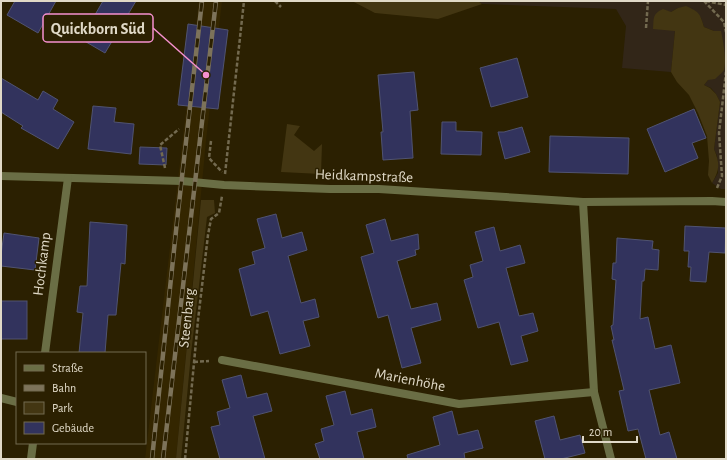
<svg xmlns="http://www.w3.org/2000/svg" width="727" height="460" font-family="'Alegreya Sans',sans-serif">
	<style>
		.built { fill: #342600 }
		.education { fill: #322618 }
		.green { fill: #433612 }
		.building { fill: #32335d; stroke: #505371 }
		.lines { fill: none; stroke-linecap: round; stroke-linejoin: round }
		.path { stroke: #736a50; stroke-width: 2.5; stroke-dasharray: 4 2; stroke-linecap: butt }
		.minor { stroke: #6a6e45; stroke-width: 8 }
		.rail-casing { stroke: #7d735a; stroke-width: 4.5 }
		.rail { stroke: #2b2001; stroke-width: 3; stroke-dasharray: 9; stroke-linecap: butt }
		.labels { text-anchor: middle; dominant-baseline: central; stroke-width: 3; stroke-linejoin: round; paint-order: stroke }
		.street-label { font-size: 15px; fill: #e0d9c7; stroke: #2b2001 }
		.leader { fill: none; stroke: #f690cf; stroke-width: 1.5 }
		.callout-dot { fill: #f690cf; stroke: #2b2001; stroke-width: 1.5 }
		.callout { fill: #2b2001; stroke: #f690cf; stroke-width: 1.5 }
		.callout-label { font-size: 16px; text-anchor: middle; font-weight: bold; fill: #e0d9c7 }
	</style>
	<rect width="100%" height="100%" fill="#2b2001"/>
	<polygon class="built" points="199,1 222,1 206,141 176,459 145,459"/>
	<polygon class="education" points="478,1 726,1 726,189 721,189 712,183 718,173 717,156 714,149 720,102 716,94 711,88 704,85 708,80 721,31 714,31 704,27 701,18 678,8 671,12 675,31 671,72 622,68 626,26 616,9 482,4"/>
	<g class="green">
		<polygon points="352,1 478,1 482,4 438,19 375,13"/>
		<path d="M686,6C699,12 700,13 704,27L714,31H721C723,40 727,61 724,70C722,73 718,76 715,79L708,80L704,85L710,88L716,94L720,102L714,149C720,164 720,169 712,183L708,175L709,161L707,136L698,113L689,95L677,82L671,72L675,31L653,29C654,18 652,14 663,9L671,12L678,8Z"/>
		<polygon points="287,124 300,126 294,135 314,151 322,144 321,174 281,172"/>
		<polygon points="201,200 214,200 215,213 207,217 191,354 181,459 176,459"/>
	</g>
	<g class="building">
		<polygon points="15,1 56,1 38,33 7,15"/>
		<polygon points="103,1 136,1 105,53 81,39"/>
		<polygon points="188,24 228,30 218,109 178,105"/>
		<polygon points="517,58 528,97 491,107 480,68"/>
		<polygon points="414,72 418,110 410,111 413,158 383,160 381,132 383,132 378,75"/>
		<polygon points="1,78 38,100 43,91 58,100 53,109 74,122 58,149 21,128 23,126 1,112"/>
		<polygon points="93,106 116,108 114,122 134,124 131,154 88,149"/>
		<polygon points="694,109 706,138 692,143 698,158 665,172 647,129"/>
		<polygon points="442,122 456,122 456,131 482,132 481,155 441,154"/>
		<polygon points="522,127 530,152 505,159 498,132 504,132"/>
		<polygon points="550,136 629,138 628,174 549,172"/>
		<polygon points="140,147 167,148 166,165 139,164"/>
		<polygon points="276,214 282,238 302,232 307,250 288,256 301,303 315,299 319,317 303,321 310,346 280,354 268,311 251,316 239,269 255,264 252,252 265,248 257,219"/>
		<polygon points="385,219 391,241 418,234 419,249 415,250 416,255 397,261 411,309 437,303 441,320 411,328 421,363 402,368 388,315 378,318 361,257 374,253 366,225"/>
		<polygon points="90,222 127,225 125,264 121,263 116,315 108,315 105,353 79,353 83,313 77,312 80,286 87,286"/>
		<polygon points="685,226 726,228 725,253 709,252 706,282 690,281 691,267 688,267 689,251 684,251"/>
		<polygon points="494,227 500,251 520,245 525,263 506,268 519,316 533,313 538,331 521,336 528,361 511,365 499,322 478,328 464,280 473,277 470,265 483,261 475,232"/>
		<polygon points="4,233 39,238 35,270 1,266 1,255"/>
		<polygon points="617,238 653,241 652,249 659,250 658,270 645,269 644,281 642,281 640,319 648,317 655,349 671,345 680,383 649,390 660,435 669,432 677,459 646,459 638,429 628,431 619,391 624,390 612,340 614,340 611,326 613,325 616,280 612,279 613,263 616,263"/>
		<rect x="1" y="301" width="26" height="38"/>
		<polygon points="241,375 247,398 267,393 272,411 253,416 265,459 220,459 211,427 220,425 217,412 230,408 222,380"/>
		<polygon points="345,391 351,415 372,409 376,427 357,432 364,459 320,459 315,444 324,441 321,429 334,425 326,396"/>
		<polygon points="452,411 458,435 478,430 483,448 464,453 465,459 408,459 407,455 440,445 433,417"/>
		<polygon points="554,416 560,440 580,435 585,453 561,459 545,459 535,421"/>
	</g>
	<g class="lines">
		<g class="path">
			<polyline points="275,1 281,7"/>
			<polyline points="704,1 724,22 726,32"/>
			<polyline points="706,1 726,5"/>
			<polyline points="646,28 648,1"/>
			<polyline points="211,141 209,158 222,172"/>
			<polyline points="165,168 160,145 179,129"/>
			<polyline points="225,174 244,1"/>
			<polyline points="717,188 722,176 719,133 726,72"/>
			<polyline points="194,362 209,361"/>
			<polyline points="185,459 198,320 208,235 211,219 219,213 222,196"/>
		</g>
		<g class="minor">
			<polyline points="1,176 182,181 224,185 330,189 379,189 583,202 712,201 726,202"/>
			<polyline points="583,202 594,392 611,459"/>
			<polyline points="45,353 68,178"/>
			<polyline points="222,360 459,404 594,392"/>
			<polyline points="1,398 17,402"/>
			<polyline points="31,459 33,443"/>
		</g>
		<g class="rail-casing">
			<g id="rail">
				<polyline points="152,459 178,212 202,1"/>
				<polyline points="163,459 216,1"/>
			</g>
		</g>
		<use href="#rail" class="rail"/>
	</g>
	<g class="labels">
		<g class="street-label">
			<text transform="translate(364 176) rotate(2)">Heidkampstraße</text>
			<text transform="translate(42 264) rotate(-83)">Hochkamp</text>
			<text transform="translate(187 318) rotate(-84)">Steenbarg</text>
			<text transform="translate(410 380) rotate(11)">Marienhöhe</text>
		</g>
	</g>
	<path class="leader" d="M206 75L153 28"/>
	<circle class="callout-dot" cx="206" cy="75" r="4"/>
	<rect class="callout" x="43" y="14" width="110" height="28" rx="4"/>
	<g class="callout-label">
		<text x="98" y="34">Quickborn Süd</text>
	</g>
	<rect width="727" height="460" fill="none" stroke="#e0d9c7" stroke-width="4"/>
	<rect x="16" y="352" width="130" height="92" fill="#2b2001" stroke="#736a50"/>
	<rect x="24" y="365" width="20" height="6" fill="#6a6e45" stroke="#736a50"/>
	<text x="52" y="372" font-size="12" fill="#e0d9c7">Straße</text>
	<rect x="24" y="385" width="20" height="6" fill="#7d735a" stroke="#736a50"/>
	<text x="52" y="392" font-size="12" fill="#e0d9c7">Bahn</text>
	<rect x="24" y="402" width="20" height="12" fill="#433612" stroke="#736a50"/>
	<text x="52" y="412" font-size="12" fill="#e0d9c7">Park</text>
	<rect x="24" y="422" width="20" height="12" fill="#32335d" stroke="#736a50"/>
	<text x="52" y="432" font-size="12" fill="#e0d9c7">Gebäude</text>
	<path d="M583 436v6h54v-6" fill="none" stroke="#e0d9c7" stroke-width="2"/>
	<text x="589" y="436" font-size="12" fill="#e0d9c7" stroke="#2b2001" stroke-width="3" paint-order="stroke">20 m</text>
</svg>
